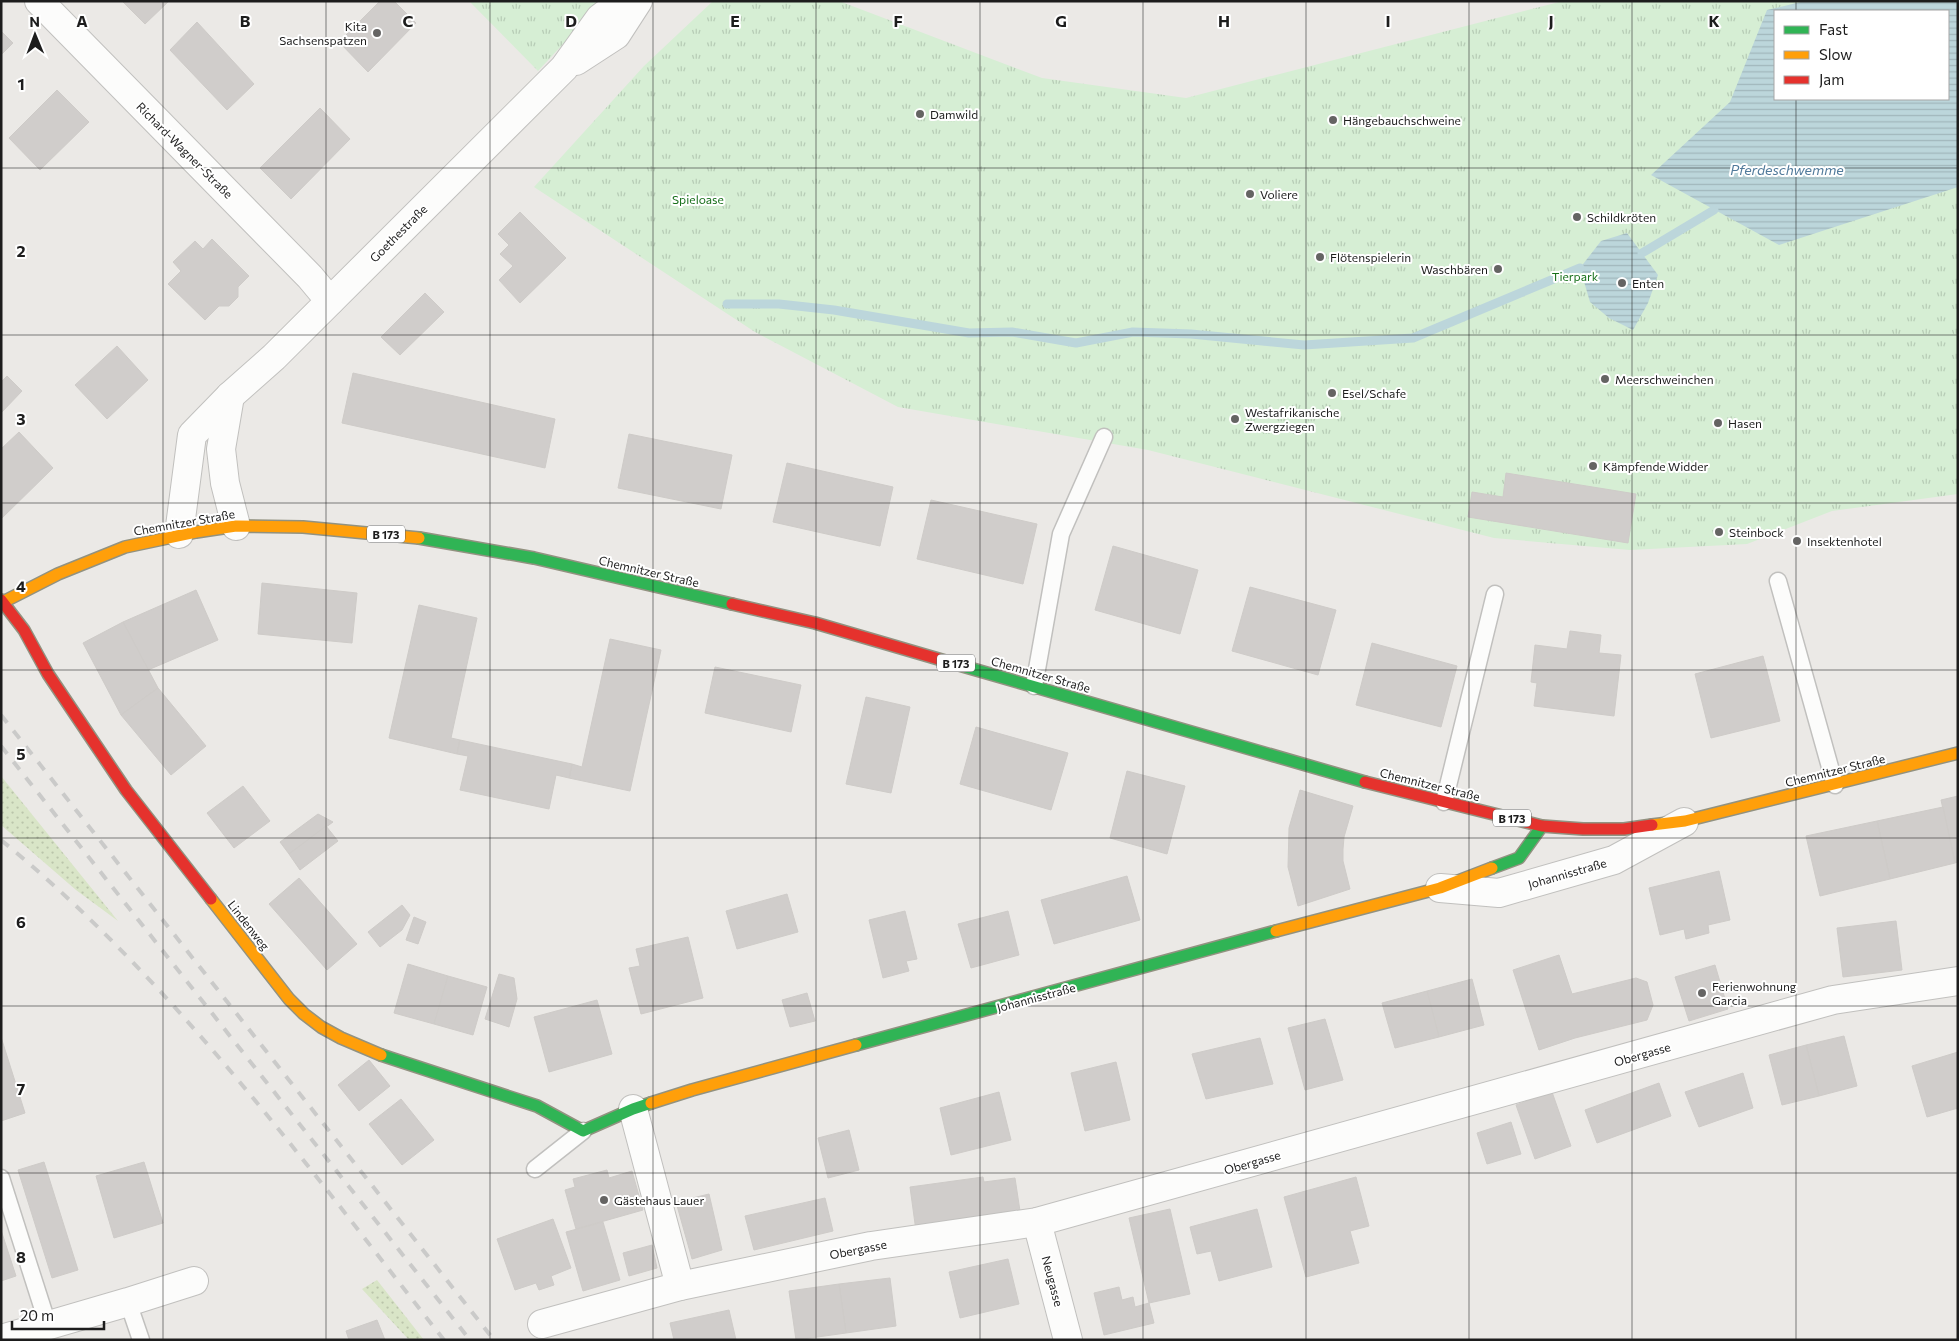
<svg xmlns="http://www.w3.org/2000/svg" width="1959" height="1341" font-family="Commissioner,sans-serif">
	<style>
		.grass { fill: url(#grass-dots) }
		.park { fill: url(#park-tufts); fill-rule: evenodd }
		.water { fill: url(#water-rules); fill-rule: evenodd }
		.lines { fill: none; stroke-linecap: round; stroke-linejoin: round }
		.stream { stroke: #bcd6db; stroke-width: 9 }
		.building { fill: #d0cdcb; stroke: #cecbc8 }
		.lane-casing { stroke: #c1c0be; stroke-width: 19 }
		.street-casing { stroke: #c1c0be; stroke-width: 30 }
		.fast-casing { stroke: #929280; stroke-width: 14 }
		.slow-casing { stroke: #929280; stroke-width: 14 }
		.jam-casing { stroke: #929280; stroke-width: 14 }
		.lane { stroke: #fcfcfb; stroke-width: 16 }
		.street { stroke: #fcfcfb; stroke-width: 28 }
		.fast { stroke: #30b455; stroke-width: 11 }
		.slow { stroke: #ff9f0a; stroke-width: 11 }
		.jam { stroke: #e5322d; stroke-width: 11 }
		.rail { stroke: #cacac9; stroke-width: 4; stroke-dasharray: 10 10; stroke-linecap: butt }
		.grid { fill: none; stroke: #1d1d1d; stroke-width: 1; stroke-opacity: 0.55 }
		.poi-dot { fill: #656463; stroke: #fff; stroke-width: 2 }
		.labels { text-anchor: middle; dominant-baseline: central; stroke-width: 4; stroke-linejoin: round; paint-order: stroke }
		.shield { fill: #fff; stroke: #616161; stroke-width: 1 }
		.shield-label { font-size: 11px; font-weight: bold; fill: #1d1d1d }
		.poi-label { font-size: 12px; fill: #1d1d1d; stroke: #fff; text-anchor: start }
		.street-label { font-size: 12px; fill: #1d1d1d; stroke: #fff }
		.park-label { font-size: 12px; fill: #166f19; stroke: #fff }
		.water-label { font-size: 14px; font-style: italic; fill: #517a9b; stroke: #fff }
		.grid-label { font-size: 16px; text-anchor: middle; font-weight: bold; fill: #1d1d1d; stroke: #fff; stroke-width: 4; stroke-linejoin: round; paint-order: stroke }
	</style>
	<defs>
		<pattern id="grass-dots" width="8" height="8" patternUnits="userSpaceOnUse" patternTransform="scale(1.25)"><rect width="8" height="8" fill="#d9e5c7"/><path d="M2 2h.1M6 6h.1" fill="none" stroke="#bac4aa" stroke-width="1.8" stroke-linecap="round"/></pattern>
		<pattern id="park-tufts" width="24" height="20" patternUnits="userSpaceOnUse" patternTransform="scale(1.25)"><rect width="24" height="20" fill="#d6eed4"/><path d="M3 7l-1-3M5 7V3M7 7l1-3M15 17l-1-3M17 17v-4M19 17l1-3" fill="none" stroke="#b7ccb6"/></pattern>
		<pattern id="water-rules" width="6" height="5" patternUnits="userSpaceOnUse" patternTransform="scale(1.25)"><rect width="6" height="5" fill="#bcd6db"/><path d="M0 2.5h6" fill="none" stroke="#a1b7bc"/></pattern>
	</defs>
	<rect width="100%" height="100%" fill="#ebe9e6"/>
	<g class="grass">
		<polygon points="1,776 118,921 76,890 1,825"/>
		<polygon points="377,1280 424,1340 409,1340 362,1289"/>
	</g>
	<g class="park">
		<polygon points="469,1 603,1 538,71"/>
		<path d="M713,1H839L1042,78L1186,98L1563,1H1958V494L1832,511L1747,544L1630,550L1494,538L1148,450L898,407L755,332L534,187L644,66ZM1775,11H1948V99H1775Z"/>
	</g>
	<g class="water">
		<path d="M1805,1H1958V187L1779,245L1651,175L1730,102L1767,10ZM1775,11H1948V99H1775Z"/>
		<polygon points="1627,233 1658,275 1648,303 1633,330 1609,318 1590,302 1580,268 1601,241"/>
	</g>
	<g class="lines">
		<g class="stream">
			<polyline points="1642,253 1714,210"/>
			<polyline points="727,304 779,304 834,310 969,333 1012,332 1076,343 1133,332 1191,334 1304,345 1413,338 1580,268"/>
		</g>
	</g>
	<g class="building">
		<polygon points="122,1 169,1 145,24"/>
		<polygon points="380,1 394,1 416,23 368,72 339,42"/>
		<polygon points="197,22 254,84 227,110 170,50"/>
		<polygon points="1,31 13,43 1,55"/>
		<polygon points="57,90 89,122 40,170 9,138"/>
		<polygon points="320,108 350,139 291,199 260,168"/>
		<polygon points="520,212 566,258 520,303 499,280 513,266 500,254 509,245 498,234"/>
		<polygon points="212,239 249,276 238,287 238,297 229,306 219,306 205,320 168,284 181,271 173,262 195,241 203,249"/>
		<polygon points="425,293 444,312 400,355 381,337"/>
		<polygon points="117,346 148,380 107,419 75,385"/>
		<polygon points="353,373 555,419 545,468 342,423"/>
		<polygon points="7,376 22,391 1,413 1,382"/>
		<polygon points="19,432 53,468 1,519 1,449"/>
		<polygon points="629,434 732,455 721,509 618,488"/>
		<polygon points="787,463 893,487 880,546 773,522"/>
		<polygon points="1506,473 1636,494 1628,543 1468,517 1472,492 1503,497"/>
		<polygon points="931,500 1037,524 1023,584 917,559"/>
		<polygon points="1113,546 1198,570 1180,634 1095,610"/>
		<polygon points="262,583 357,593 352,643 258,634"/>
		<polygon points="1250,587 1336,610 1318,675 1232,651"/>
		<polygon points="196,590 218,640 148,670 123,622"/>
		<polygon points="419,605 477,618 451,738 460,740 457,754 389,738"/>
		<polygon points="123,622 158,688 121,715 83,643"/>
		<polygon points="1570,631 1601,635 1599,653 1621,655 1614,716 1534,706 1537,683 1531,682 1535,645 1567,649"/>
		<polygon points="610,639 661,650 630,791 569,778 572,764 582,767"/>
		<polygon points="1372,643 1457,666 1441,727 1356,705"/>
		<polygon points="1763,656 1780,721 1711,738 1695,674"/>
		<polygon points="715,667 801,685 791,732 705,713"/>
		<polygon points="158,688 206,746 171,775 121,715"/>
		<polygon points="866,697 910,707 891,793 846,784"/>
		<polygon points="976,727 1068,753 1051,810 960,784"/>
		<polygon points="460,740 572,764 569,778 556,775 549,809 460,790 468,756 457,754"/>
		<polygon points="1127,771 1185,786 1167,854 1110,838"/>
		<polygon points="243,786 270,821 234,848 207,813"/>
		<polygon points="1300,790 1353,806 1344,837 1343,849 1343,861 1350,889 1298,906 1288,867 1289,828"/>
		<polygon points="1958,796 1958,862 1955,863 1941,800"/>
		<polygon points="1943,807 1955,863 1890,879 1877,821"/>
		<polygon points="318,814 333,822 289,854 280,842"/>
		<polygon points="1877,821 1890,879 1820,896 1806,836"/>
		<polygon points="326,826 338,841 300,870 289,854"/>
		<polygon points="1719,871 1730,920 1708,925 1709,933 1686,939 1684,929 1660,935 1649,888"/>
		<polygon points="1127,876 1140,920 1054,944 1041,900"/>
		<polygon points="299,878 357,944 327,970 269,904"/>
		<polygon points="787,894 798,932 737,949 726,911"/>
		<polygon points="402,905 410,915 402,930 380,947 368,932"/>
		<polygon points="905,911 917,959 906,961 909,971 883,978 869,920"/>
		<polygon points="1008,911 1019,955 971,968 958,924"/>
		<polygon points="414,917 426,922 418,944 406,940"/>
		<polygon points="1896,921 1902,970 1843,977 1837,928"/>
		<polygon points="688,937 703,998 641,1014 629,968 640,966 636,949"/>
		<polygon points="1559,955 1572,994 1636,978 1647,982 1653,1005 1647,1020 1575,1038 1539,1050 1513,970"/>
		<polygon points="408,964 448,976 434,1024 394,1013"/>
		<polygon points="1715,965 1728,1009 1689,1021 1675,977"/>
		<polygon points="499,974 514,978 517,999 509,1027 485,1019"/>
		<polygon points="448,976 487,987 473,1035 434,1024"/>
		<polygon points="1472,979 1484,1025 1439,1037 1427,991"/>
		<polygon points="1427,991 1439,1037 1395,1048 1382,1003"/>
		<polygon points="807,993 815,1021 790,1027 782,1000"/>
		<polygon points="597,1000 612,1054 549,1072 534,1017"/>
		<polygon points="1325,1019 1343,1080 1305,1090 1288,1028"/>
		<polygon points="1844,1036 1857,1086 1819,1096 1806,1045"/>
		<polygon points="1,1037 25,1113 1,1121"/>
		<polygon points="1260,1038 1273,1084 1206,1099 1192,1054"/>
		<polygon points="1806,1045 1819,1096 1782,1105 1769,1055"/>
		<polygon points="1958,1052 1958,1108 1927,1117 1912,1066"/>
		<polygon points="369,1060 390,1086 359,1111 338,1085"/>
		<polygon points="1116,1062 1130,1120 1085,1131 1071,1073"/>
		<polygon points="1743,1073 1753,1108 1699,1127 1685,1092"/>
		<polygon points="1659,1083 1671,1116 1597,1143 1585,1110"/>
		<polygon points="999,1092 1011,1140 951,1155 940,1108"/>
		<polygon points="1552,1092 1571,1146 1535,1159 1516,1105"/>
		<polygon points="401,1099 434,1140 402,1165 369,1124"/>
		<polygon points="1511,1122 1521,1154 1487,1164 1477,1133"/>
		<polygon points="849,1130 859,1170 828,1178 818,1138"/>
		<polygon points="44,1162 78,1270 52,1278 18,1170"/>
		<polygon points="144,1162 163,1223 114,1238 96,1176"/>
		<polygon points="607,1170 609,1178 632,1171 643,1210 576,1229 565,1190 575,1187 573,1179"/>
		<polygon points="983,1177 984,1182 1015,1178 1020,1211 916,1231 910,1187"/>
		<polygon points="1356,1177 1369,1226 1350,1231 1359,1263 1306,1277 1284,1197"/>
		<polygon points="709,1194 722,1250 692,1259 676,1202"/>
		<polygon points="825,1198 833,1231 754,1250 745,1216"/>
		<polygon points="1170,1209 1190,1294 1149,1303 1129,1218"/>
		<polygon points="1257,1209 1272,1267 1219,1281 1211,1251 1197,1254 1190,1227"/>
		<polygon points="553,1219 571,1268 551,1276 554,1285 539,1290 536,1283 515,1290 497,1239"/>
		<polygon points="603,1222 620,1280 583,1291 566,1232"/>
		<polygon points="1,1230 16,1276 1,1281"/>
		<polygon points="652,1245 657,1268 629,1276 623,1253"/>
		<polygon points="1008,1259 1019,1304 960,1318 949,1272"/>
		<polygon points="890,1278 896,1326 846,1333 839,1284"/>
		<polygon points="839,1284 846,1333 796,1340 789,1291"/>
		<polygon points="1119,1287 1122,1300 1133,1297 1135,1307 1149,1303 1154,1323 1104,1335 1094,1293"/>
		<polygon points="729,1310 736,1340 674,1340 670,1323"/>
		<polygon points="377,1320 385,1340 349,1340 346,1331"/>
	</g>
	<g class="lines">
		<g class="lane-casing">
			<g id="lane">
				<polyline points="1778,581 1835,785"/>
				<polyline points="1034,686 1061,534 1104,437"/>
				<polyline points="1444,802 1495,594"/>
				<polyline points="535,1169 583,1131"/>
				<polyline points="1,1178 48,1325"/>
				<polyline points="128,1302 141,1340"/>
			</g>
		</g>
		<g class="street-casing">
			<g id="street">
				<polyline points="39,1 310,277 330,301"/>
				<polyline points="576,61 616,35 638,1"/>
				<polyline points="230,396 221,449 225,483 236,526"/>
				<polyline points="179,534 192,435 230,396 274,357 564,68 600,18 623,1"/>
				<polyline points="1440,888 1499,893 1614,860 1684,822"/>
				<polyline points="633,1109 680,1286"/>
				<polyline points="1037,1222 1068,1340"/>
				<polyline points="542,1324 680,1286 871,1246 1037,1222 1833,1000 1958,981"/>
				<polyline points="1,1339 128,1302 194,1281"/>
			</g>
		</g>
		<g class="fast-casing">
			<g id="fast">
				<polyline points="419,538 534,558 732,604"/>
				<polyline points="959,665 1365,782"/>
				<polyline points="1492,868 1519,858 1542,826"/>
				<polyline points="856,1045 1276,931"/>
				<polyline points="381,1055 537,1106 583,1131 633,1109 651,1103"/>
			</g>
		</g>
		<g class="slow-casing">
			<g id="slow">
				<polyline points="1,603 58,574 125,547 196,532 236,526 303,527 419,538"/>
				<polyline points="1652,825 1685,821 1958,753"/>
				<polyline points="211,899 289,999 304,1014 321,1027 341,1038 381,1055"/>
				<polyline points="1276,931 1440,888 1492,868"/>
				<polyline points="651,1103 692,1090 856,1045"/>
			</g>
		</g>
		<g class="jam-casing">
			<g id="jam">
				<polyline points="1,600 24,630 48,674 126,790 211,899"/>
				<polyline points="732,604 815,623 959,665"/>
				<polyline points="1365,782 1542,826 1583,829 1624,829 1652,825"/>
			</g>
		</g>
		<use href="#lane" class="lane"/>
		<use href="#street" class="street"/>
		<use href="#fast" class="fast"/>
		<use href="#slow" class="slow"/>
		<use href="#jam" class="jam"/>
		<g class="rail">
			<polyline points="1,715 494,1340"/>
			<polyline points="1,746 470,1340"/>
			<path d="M1,840C174,981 307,1166 444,1340"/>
		</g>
	</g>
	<path class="grid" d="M163,1V1340M326,1V1340M490,1V1340M653,1V1340M816,1V1340M980,1V1340M1143,1V1340M1306,1V1340M1469,1V1340M1632,1V1340M1796,1V11M1796,99V1340M1,168H1958M1,335H1958M1,503H1958M1,670H1958M1,838H1958M1,1006H1958M1,1173H1958"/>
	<g class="poi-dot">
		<circle cx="377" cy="33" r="5"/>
		<circle cx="920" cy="114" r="5"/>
		<circle cx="1333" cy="120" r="5"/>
		<circle cx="1250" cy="194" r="5"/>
		<circle cx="1577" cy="217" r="5"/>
		<circle cx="1320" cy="257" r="5"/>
		<circle cx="1498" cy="269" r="5"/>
		<circle cx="1622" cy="283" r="5"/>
		<circle cx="1605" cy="379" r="5"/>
		<circle cx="1332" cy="393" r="5"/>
		<circle cx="1235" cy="419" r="5"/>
		<circle cx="1718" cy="423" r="5"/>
		<circle cx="1593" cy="466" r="5"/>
		<circle cx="1719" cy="532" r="5"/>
		<circle cx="1797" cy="541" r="5"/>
		<circle cx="1702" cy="993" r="5"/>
		<circle cx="604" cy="1200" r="5"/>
	</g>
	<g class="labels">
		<g class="shield">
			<rect x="367" y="525.5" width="38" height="17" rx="4"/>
			<rect x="937" y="654.5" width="38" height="17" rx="4"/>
			<rect x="1493" y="809.5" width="38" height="17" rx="4"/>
		</g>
		<g class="shield-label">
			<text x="386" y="534">B 173</text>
			<text x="956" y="663">B 173</text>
			<text x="1512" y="818">B 173</text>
		</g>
		<g class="poi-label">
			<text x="367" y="26" text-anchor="end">Kita<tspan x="367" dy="14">Sachsenspatzen</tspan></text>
			<text x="930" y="114">Damwild</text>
			<text x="1343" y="120">Hängebauchschweine</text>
			<text x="1260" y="194">Voliere</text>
			<text x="1587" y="217">Schildkröten</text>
			<text x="1330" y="257">Flötenspielerin</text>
			<text x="1488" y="269" text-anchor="end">Waschbären</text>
			<text x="1632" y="283">Enten</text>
			<text x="1615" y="379">Meerschweinchen</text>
			<text x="1342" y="393">Esel/Schafe</text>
			<text x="1245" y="412">Westafrikanische<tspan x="1245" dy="14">Zwergziegen</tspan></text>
			<text x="1728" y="423">Hasen</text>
			<text x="1603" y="466">Kämpfende Widder</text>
			<text x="1729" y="532">Steinbock</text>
			<text x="1807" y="541">Insektenhotel</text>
			<text x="1712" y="986">Ferienwohnung<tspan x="1712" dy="14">Garcia</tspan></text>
			<text x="614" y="1200">Gästehaus Lauer</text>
		</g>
		<g class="street-label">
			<text transform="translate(185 150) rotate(45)">Richard-Wagner-Straße</text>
			<text transform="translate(398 233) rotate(-45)">Goethestraße</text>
			<text transform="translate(184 522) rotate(-10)">Chemnitzer Straße</text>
			<text transform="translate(649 571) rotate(13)">Chemnitzer Straße</text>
			<text transform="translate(1041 674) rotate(16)">Chemnitzer Straße</text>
			<text transform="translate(1835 770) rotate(-14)">Chemnitzer Straße</text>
			<text transform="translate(1430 784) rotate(14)">Chemnitzer Straße</text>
			<text transform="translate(1567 873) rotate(-16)">Johannisstraße</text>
			<text transform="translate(249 925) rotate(52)">Lindenweg</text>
			<text transform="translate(1036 997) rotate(-15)">Johannisstraße</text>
			<text transform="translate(1642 1054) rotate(-16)">Obergasse</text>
			<text transform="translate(1252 1162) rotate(-16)">Obergasse</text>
			<text transform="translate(858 1249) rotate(-11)">Obergasse</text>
			<text transform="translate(1053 1281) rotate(75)">Neugasse</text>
		</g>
		<g class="park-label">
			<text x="698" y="199">Spieloase</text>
			<text x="1575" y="276">Tierpark</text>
		</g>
		<g class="water-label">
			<text x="1787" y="169">Pferdeschwemme</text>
		</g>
	</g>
	<g class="grid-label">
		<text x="82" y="27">A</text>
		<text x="245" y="27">B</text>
		<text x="408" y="27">C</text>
		<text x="571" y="27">D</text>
		<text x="735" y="27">E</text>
		<text x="898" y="27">F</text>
		<text x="1061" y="27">G</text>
		<text x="1224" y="27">H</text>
		<text x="1388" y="27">I</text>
		<text x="1551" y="27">J</text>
		<text x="1714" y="27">K</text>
		<text x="21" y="90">1</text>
		<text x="21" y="257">2</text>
		<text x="21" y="425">3</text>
		<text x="21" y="592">4</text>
		<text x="21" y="760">5</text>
		<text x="21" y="928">6</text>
		<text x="21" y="1095">7</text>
		<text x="21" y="1263">8</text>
	</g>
	<rect width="1959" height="1341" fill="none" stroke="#1d1d1d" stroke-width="5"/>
	<rect x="1774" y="10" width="175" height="90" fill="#ffffff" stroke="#a5a5a5"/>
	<rect x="1784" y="26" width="25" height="8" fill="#30b455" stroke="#a5a5a5"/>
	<text x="1819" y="35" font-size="15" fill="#1d1d1d">Fast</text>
	<rect x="1784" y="51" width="25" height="8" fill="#ff9f0a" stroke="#a5a5a5"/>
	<text x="1819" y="60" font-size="15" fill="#1d1d1d">Slow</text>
	<rect x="1784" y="76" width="25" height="8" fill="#e5322d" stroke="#a5a5a5"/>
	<text x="1819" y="85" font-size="15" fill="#1d1d1d">Jam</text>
	<g transform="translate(35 35) rotate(359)" stroke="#ffffff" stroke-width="4" paint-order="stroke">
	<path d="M0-4L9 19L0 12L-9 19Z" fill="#1d1d1d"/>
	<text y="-8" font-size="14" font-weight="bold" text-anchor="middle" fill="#1d1d1d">N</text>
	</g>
	<path d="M12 1321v8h92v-8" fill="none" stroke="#1d1d1d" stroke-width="2.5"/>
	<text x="20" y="1321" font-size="15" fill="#1d1d1d" stroke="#ffffff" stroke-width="4" paint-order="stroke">20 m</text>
</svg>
